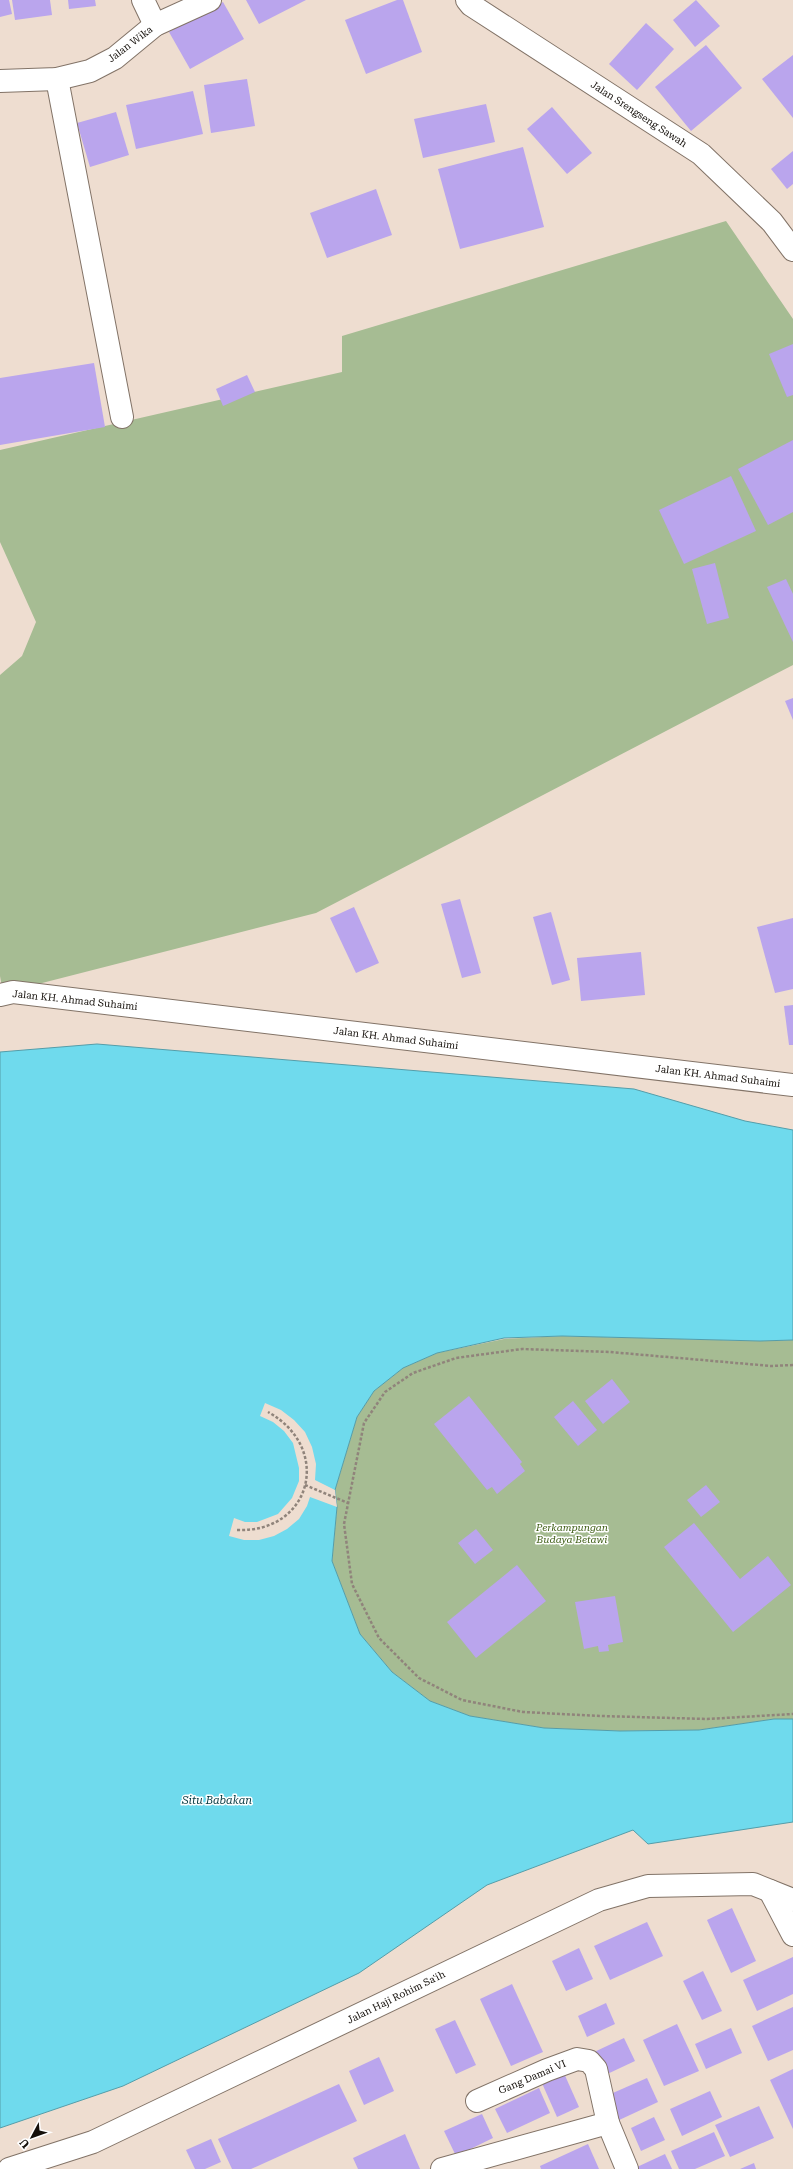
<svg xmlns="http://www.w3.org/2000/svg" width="793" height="2169" font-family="'Roboto Serif',serif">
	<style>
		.green { fill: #a6bc93 }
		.water { fill: #6fdaed; stroke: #549da9 }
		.pier { fill: #eeddd0 }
		.building { fill: #baa5ed }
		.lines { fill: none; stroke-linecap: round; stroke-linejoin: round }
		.minor-casing { stroke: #827367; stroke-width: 24 }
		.tertiary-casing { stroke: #827367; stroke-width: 24 }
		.path { stroke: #90847b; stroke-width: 2.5; stroke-dasharray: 3 2; stroke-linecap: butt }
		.minor { stroke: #fff; stroke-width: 22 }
		.tertiary { stroke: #fff; stroke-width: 22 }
		.labels { text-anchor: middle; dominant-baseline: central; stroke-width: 3; stroke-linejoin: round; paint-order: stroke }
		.street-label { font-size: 10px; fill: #140f0a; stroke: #fff }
		.park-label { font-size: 10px; font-style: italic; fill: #3b5b11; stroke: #fff }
		.water-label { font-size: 11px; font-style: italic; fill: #02373f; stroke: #fff }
	</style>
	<rect width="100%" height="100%" fill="#eeddd0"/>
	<g class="green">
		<polygon points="726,221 793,319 793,665 316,913 3,993 0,976 0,675 22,656 36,622 0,542 0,450 342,372 342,336"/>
		<polygon points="562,1336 760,1341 793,1340 793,1719 774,1719 699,1730 620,1731 544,1728 470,1716 430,1701 392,1672 360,1634 332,1561 337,1507 335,1490 357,1417 374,1391 403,1368 437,1353 504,1339"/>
	</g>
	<polygon class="water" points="97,1044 634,1089 745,1121 793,1130 793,1340 760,1341 562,1336 504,1338 437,1353 403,1368 374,1391 357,1417 335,1490 337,1507 332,1561 360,1634 392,1672 430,1701 470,1716 544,1728 620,1731 699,1730 774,1719 793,1719 793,1822 648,1844 633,1830 487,1885 359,1973 123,2086 0,2128 0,1052"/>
	<polygon class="pier" points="265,1403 281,1410 294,1420 305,1432 312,1447 316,1464 315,1480 335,1490 337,1507 310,1497 307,1506 299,1519 287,1529 274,1536 259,1540 244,1540 229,1536 234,1518 245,1522 257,1522 278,1514 292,1498 299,1481 299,1468 293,1443 284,1431 273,1422 260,1416"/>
	<g class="building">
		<polygon points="0,0 9,0 12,14 0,17"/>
		<polygon points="12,0 50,0 52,15 15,20"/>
		<polygon points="68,0 95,0 96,6 69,9"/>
		<polygon points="246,0 306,0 259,24"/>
		<polygon points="397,0 403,0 422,52 366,74 345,20"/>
		<polygon points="696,0 720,26 695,47 673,20"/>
		<polygon points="223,2 244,39 190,69 169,32"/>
		<polygon points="646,23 674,49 637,90 609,64"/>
		<polygon points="706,45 742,88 691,131 655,87"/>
		<polygon points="793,55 793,118 762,79"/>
		<polygon points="247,79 255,126 211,133 204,85"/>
		<polygon points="193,91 203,134 136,149 126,105"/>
		<polygon points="486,104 495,142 423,158 414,119"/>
		<polygon points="552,107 592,153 567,174 527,129"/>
		<polygon points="116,112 129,155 90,167 77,123"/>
		<polygon points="523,147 544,227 460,249 438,169"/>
		<polygon points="793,151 793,184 787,189 771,169"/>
		<polygon points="376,189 392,235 327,258 310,213"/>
		<polygon points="793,344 793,395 787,397 769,354"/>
		<polygon points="94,363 105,427 0,445 0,378"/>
		<polygon points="247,375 255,392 223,406 216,389"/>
		<polygon points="793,440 793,512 768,525 738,469"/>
		<polygon points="731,476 756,531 684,564 659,510"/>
		<polygon points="715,563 729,618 707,624 692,569"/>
		<polygon points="786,579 793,594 793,642 767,587"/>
		<polygon points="793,698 793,720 785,701"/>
		<polygon points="460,899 481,973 462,978 441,904"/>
		<polygon points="354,907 379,963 356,973 330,918"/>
		<polygon points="551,912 570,980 552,985 533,917"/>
		<polygon points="793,918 793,989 775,993 757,927"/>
		<polygon points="641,952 645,995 581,1001 577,958"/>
		<polygon points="793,1005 793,1045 789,1045 784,1006"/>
		<polygon points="612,1379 630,1402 603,1424 585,1401"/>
		<polygon points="469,1396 522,1462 520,1464 525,1471 497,1494 492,1487 487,1490 434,1424"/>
		<polygon points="573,1401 597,1430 578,1446 554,1417"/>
		<polygon points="706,1485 720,1502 701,1517 687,1500"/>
		<polygon points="694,1523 740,1579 768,1556 791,1585 733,1632 664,1547"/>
		<polygon points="476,1529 493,1550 475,1564 458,1543"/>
		<polygon points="517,1565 546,1601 476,1658 447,1622"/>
		<polygon points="615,1596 623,1642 608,1645 609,1651 599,1652 598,1646 584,1649 575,1602"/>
		<polygon points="732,1908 756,1961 731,1973 707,1920"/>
		<polygon points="647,1922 663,1956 610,1980 594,1946"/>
		<polygon points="579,1948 593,1979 566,1991 552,1961"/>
		<polygon points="793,1957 793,1994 757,2011 743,1980"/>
		<polygon points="703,1971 722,2011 702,2020 683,1981"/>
		<polygon points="512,1984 543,2052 511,2066 480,1999"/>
		<polygon points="606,2003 615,2024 587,2037 578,2016"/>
		<polygon points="793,2007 793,2050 768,2061 752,2026"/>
		<polygon points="455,2020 476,2065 456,2074 435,2029"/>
		<polygon points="677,2024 699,2071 664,2086 643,2040"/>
		<polygon points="731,2028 742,2053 706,2069 695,2044"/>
		<polygon points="624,2038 635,2061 603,2076 592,2053"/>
		<polygon points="379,2057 394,2091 364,2105 349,2071"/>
		<polygon points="793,2069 793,2129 770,2080"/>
		<polygon points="563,2071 579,2107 557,2117 541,2081"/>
		<polygon points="647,2078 658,2102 617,2121 606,2096"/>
		<polygon points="339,2084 357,2121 251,2169 232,2169 218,2139"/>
		<polygon points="539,2088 550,2113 507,2133 495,2109"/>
		<polygon points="710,2091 722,2117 682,2136 670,2109"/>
		<polygon points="759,2106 774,2138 730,2157 715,2125"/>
		<polygon points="482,2114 493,2138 456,2156 444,2131"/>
		<polygon points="654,2117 665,2140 641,2151 631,2128"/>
		<polygon points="714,2132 725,2156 695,2169 679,2169 671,2151"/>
		<polygon points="405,2134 420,2169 358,2169 353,2158"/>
		<polygon points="211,2139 221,2162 205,2169 195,2169 186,2150"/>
		<polygon points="588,2144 599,2169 541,2169 540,2166"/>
		<polygon points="665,2154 672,2169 638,2169 637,2167"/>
		<polygon points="754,2163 756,2169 740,2169"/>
	</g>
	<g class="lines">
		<g class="minor-casing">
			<g id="minor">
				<polyline points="143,0 155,25"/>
				<polyline points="57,79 122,417"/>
				<polyline points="0,81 57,79 90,71 115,58 155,25 210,0"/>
				<polyline points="0,995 13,992 793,1085"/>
				<polyline points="770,1891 793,1935"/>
				<polyline points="477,2101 547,2070 577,2059 589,2061 596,2069 608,2123 627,2169"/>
				<polyline points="9,2169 93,2142 599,1900 648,1886 753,1884 793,1900"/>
				<polyline points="442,2169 608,2123"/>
			</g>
		</g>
		<g class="tertiary-casing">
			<polyline id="tertiary" points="467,0 471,5 701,154 772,222 793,250"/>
		</g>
		<g class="path">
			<polyline points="793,1365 771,1366 610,1352 522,1349 456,1358 413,1373 385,1392 364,1423 344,1524 352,1584 379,1638 419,1678 462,1700 523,1712 601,1716 707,1719 793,1714"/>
			<polyline points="305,1485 348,1503"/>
			<path d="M237,1530C312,1533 333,1448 268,1412"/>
		</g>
		<use href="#minor" class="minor"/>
		<use href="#tertiary" class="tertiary"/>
	</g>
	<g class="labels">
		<g class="street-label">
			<text transform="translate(130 44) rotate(-37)">Jalan Wika</text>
			<text transform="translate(639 114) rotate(33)">Jalan Srengseng Sawah</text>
			<text transform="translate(75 1000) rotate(6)">Jalan KH. Ahmad Suhaimi</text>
			<text transform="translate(396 1038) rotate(7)">Jalan KH. Ahmad Suhaimi</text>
			<text transform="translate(718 1076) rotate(7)">Jalan KH. Ahmad Suhaimi</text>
			<text transform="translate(396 1997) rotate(-26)">Jalan Haji Rohim Sa'ih</text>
			<text transform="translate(532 2077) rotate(-23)">Gang Damai VI</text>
		</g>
		<g class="park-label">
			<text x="572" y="1527">Perkampungan<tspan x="572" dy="12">Budaya Betawi</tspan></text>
		</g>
		<g class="water-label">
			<text x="217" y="1800">Situ Babakan</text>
		</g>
	</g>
	<g transform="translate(32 2137) rotate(229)" stroke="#ffffff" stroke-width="3" paint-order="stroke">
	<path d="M0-3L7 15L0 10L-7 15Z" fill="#140f0a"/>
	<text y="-6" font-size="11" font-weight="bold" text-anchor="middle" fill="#140f0a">U</text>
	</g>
</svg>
